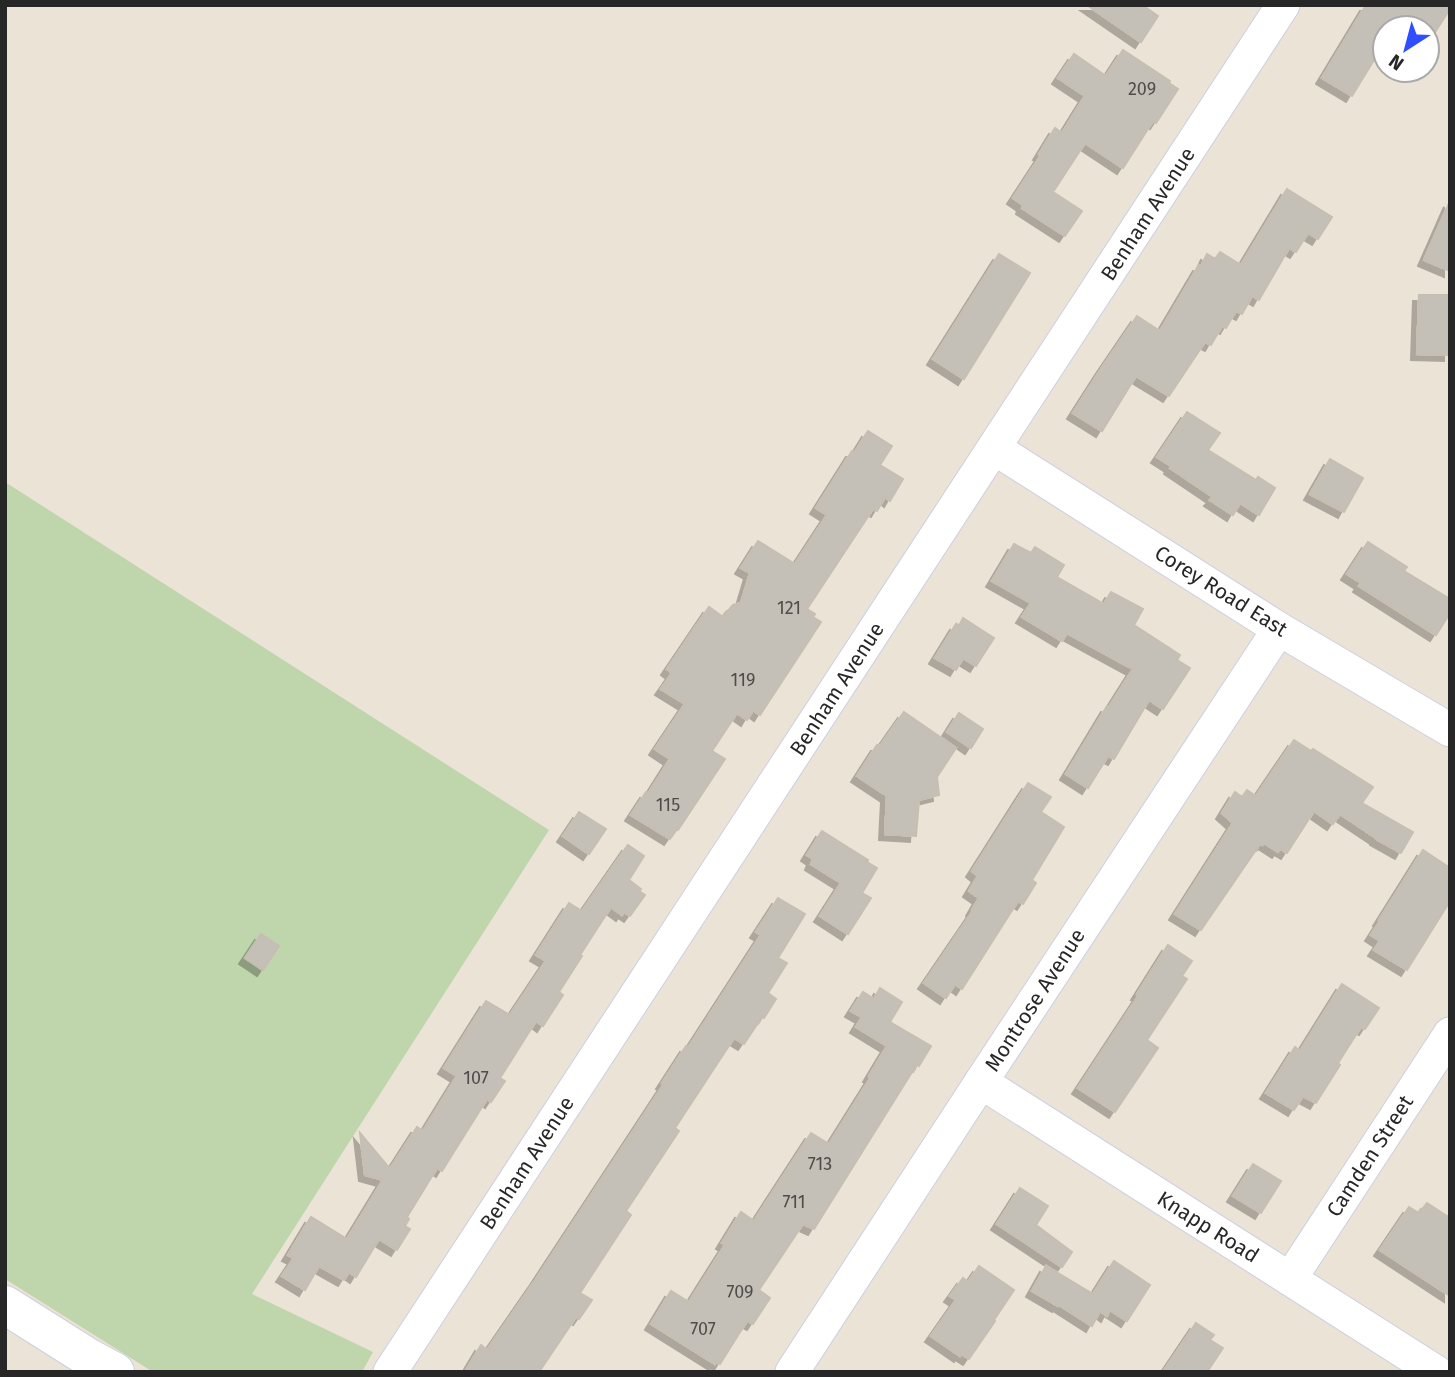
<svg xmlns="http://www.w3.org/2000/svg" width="1455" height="1377" font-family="'Fira Sans',sans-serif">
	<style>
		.cemetery { fill: #bfd6ad }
		.building { fill: #c5c0b7; stroke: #c6bfb1; stroke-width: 2; filter: url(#shadow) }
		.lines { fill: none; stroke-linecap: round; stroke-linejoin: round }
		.minor-casing { stroke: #cccfe1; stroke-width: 35 }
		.tertiary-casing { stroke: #cccfe1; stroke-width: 40 }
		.minor { stroke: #fff; stroke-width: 33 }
		.tertiary { stroke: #fff; stroke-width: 38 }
		.labels { text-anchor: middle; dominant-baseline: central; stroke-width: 5; stroke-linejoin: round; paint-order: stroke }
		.number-label { font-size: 18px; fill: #4e4d4b }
		.street-label { font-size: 21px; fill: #272727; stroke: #fff }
	</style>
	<defs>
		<filter id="shadow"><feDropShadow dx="-6" dy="6" stdDeviation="0" flood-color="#0004"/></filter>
	</defs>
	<rect width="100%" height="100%" fill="#ebe3d6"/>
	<polygon class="cemetery" points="5,482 549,830 252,1294 373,1352 362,1372 153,1372 5,1279"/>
	<g class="building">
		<polygon points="1087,5 1142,5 1158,16 1141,42"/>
		<polygon points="1366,5 1450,5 1450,9 1432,37 1427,34 1427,28 1385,28 1385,42 1352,96 1322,78"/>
		<polygon points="1123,50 1170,81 1169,83 1178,89 1156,123 1153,121 1123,168 1085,143 1053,192 1082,211 1065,236 1022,208 1023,205 1013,198 1041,155 1039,154 1055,128 1062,133 1085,96 1058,78 1074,54 1106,76"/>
		<polygon points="1287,189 1332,217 1318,239 1308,233 1296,252 1289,248 1259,300 1252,296 1242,314 1236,311 1226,328 1222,326 1211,345 1205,342 1169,396 1136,376 1102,431 1073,413 1101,369 1137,316 1160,331 1199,265 1201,266 1207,254 1215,259 1220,252 1241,265"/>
		<polygon points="1450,201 1450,271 1424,260"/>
		<polygon points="999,254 1030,273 964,379 933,359"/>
		<polygon points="1419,295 1450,295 1450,355 1417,354"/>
		<polygon points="1187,412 1220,433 1208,450 1256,480 1258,477 1275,488 1259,515 1240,503 1233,515 1210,500 1213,497 1170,468 1171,466 1157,457"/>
		<polygon points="868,431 892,446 880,465 903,479 890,501 885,497 877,511 873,509 807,609 815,614 813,617 821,622 760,715 753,710 747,720 737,713 712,751 725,759 678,830 677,829 670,839 631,815 646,792 648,794 670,759 655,749 685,704 661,689 672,673 667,669 709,607 723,617 733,605 741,603 750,573 741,568 758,541 795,564 827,515 816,508 852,451 855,452"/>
		<polygon points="1330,459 1363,478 1344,512 1310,494"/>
		<polygon points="1368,542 1407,567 1404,571 1450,599 1450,613 1436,635 1359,586 1361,583 1347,574"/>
		<polygon points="1014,544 1031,553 1035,547 1064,565 1057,577 1104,604 1111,592 1143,609 1134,625 1180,655 1177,660 1190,668 1163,709 1149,700 1114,759 1108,756 1088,788 1066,774 1107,706 1109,707 1133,669 1067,633 1062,641 1022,617 1031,603 992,581"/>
		<polygon points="963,618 994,638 976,666 963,658 956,670 935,658 956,624 959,626"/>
		<polygon points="904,712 956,748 937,777 939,795 919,800 916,836 885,834 887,796 857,776 877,745 880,746"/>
		<polygon points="959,713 983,729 971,748 947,732"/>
		<polygon points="1294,740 1311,751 1313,749 1373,787 1362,803 1413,832 1401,853 1376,839 1376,838 1340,814 1333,824 1314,811 1287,853 1280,849 1278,852 1264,843 1262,845 1260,844 1201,930 1175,914 1233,823 1222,813 1235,792 1242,797 1247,790 1256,796"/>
		<polygon points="1028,783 1051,797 1041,812 1064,827 1032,880 1036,883 1023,904 1018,901 962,989 955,984 946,998 924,983 973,911 972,910 979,898 969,891 978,876 972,871"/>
		<polygon points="579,812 606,829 589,854 563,836"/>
		<polygon points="822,831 868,860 867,862 877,868 862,893 871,898 848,934 820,916 841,883 811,864 813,859 807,855"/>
		<polygon points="628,845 644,856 629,880 641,889 639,891 645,895 630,916 624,912 622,915 611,907 580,955 582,956 559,992 563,995 543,1026 536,1021 500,1078 505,1081 491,1102 487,1099 442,1171 437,1168 407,1217 409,1219 405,1226 410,1229 397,1250 379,1239 356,1277 349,1272 344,1280 319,1266 305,1290 282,1276 294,1258 288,1255 311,1217 347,1239 383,1180 365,1175 360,1133 390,1169 417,1127 423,1131 457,1076 444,1068 486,1001 510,1015 546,961 536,955 569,903 582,911"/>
		<polygon points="1423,850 1450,868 1450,901 1407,970 1374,950 1380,941 1371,935 1380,921 1379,920"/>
		<polygon points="778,898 805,914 778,958 787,963 768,993 776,999 764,1018 762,1017 744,1044 734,1038 675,1128 679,1131 626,1211 631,1215 580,1293 592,1300 579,1319 576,1317 539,1372 465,1372 481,1345 487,1350 536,1279 664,1084 662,1083 686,1046 688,1048 761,935 756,932"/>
		<polygon points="261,934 279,946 263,970 245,958"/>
		<polygon points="1168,945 1192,961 1182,976 1187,979 1147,1040 1158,1048 1115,1112 1078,1088 1139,995 1137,994"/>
		<polygon points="1342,984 1379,1008 1365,1029 1361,1027 1338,1063 1340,1065 1316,1103 1303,1096 1294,1110 1266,1093 1295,1047 1300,1051"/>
		<polygon points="880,988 902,1002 890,1022 931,1046 919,1066 917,1064 814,1229 803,1224 759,1290 770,1298 753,1324 747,1321 720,1364 716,1362 715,1364 651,1324 671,1291 689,1302 725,1245 722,1243 741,1212 754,1221 811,1133 829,1144 871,1077 869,1076 887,1046 856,1027 862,1017 851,1011 863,992 874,999"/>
		<polygon points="1253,1164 1281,1181 1261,1213 1233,1196"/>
		<polygon points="1020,1188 1048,1206 1036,1225 1072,1252 1062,1267 997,1224"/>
		<polygon points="1427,1203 1450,1218 1450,1296 1380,1250 1409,1207 1419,1213"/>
		<polygon points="1114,1261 1150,1285 1127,1321 1110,1310 1107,1316 1100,1311 1092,1326 1059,1305 1058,1306 1032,1291 1046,1266 1093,1294"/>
		<polygon points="979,1266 1014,1290 994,1320 995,1321 969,1359 961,1354 960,1356 931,1336 956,1300 950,1296 963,1278 968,1282"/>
		<polygon points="1196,1323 1214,1335 1210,1340 1223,1348 1207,1372 1163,1372"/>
	</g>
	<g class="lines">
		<g class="minor-casing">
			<g id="minor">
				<polyline points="994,448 1279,629 1450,730"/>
				<polyline points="981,1082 1436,1372"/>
				<polyline points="1290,1279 1450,1034"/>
				<polyline points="390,1372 1283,5"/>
				<polyline points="792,1372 981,1082 1279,629"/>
			</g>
		</g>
		<g class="tertiary-casing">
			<polyline id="tertiary" points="5,1305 89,1358 115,1372"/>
		</g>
		<use href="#minor" class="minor"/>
		<use href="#tertiary" class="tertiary"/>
	</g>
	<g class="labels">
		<g class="number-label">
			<text x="1142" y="89">209</text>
			<text x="789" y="608">121</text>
			<text x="743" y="680">119</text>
			<text x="668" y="805">115</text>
			<text x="476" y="1078">107</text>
			<text x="820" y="1164">713</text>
			<text x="794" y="1202">711</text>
			<text x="740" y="1292">709</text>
			<text x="703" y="1329">707</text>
		</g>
		<g class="street-label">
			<text transform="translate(1148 214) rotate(-57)">Benham Avenue</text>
			<text transform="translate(1221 591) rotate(32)">Corey Road East</text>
			<text transform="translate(837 689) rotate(-57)">Benham Avenue</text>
			<text transform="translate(1035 1000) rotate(-57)">Montrose Avenue</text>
			<text transform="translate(1370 1156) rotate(-57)">Camden Street</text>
			<text transform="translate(527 1163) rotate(-57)">Benham Avenue</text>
			<text transform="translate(1208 1227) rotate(32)">Knapp Road</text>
		</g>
	</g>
	<rect width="1455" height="1377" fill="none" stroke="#272727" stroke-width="14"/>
	<g transform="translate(1406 49) rotate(216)"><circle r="33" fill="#ffffff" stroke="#a9a9a9" stroke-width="2"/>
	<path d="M0-5L12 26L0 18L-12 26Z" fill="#2f4eff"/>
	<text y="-10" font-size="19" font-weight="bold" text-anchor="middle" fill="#272727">N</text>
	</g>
</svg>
